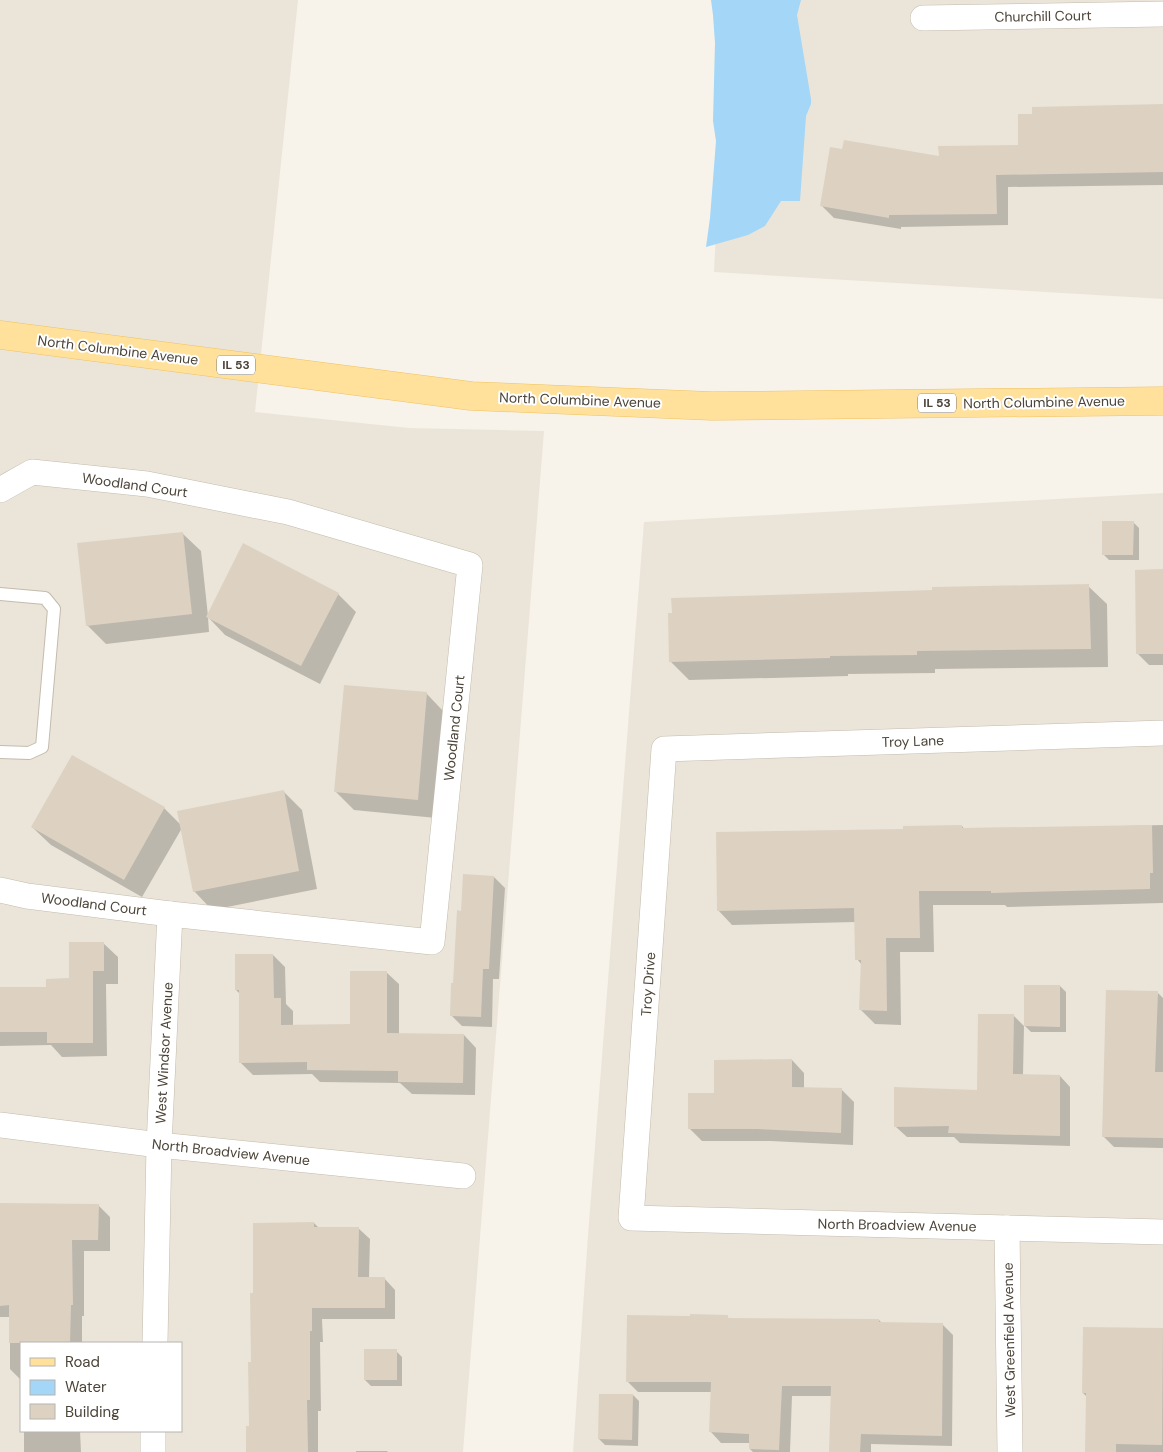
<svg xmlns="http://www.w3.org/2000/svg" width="1163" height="1452" font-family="'DM Sans',sans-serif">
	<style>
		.residential { fill: #ebe5d9; fill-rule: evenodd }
		.water { fill: #a3d6f7 }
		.shadow { fill: #0003 }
		.building { fill: #ddd2c2 }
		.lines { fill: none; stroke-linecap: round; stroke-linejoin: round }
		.lane-casing { stroke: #c3bbac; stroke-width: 14 }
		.street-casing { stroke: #c3bbac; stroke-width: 26 }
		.primary-casing { stroke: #efc260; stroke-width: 29 }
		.lane { stroke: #fff; stroke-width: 12 }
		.street { stroke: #fff; stroke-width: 25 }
		.primary { stroke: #ffe19c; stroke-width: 28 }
		.labels { text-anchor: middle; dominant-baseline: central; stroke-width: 4; stroke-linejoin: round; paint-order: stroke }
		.shield { fill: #fff; stroke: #827c74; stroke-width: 1 }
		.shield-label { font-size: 12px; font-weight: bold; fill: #4c4438 }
		.street-label { font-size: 14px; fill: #4c4438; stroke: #fff }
	</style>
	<rect width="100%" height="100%" fill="#f7f3eb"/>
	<g class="residential">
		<path d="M0,0H298L255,412L409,428L544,431L463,1452H0ZM21,1343H181V1431H21Z"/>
		<polygon points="727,0 1163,0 1163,299 714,272"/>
		<polygon points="1163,493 1163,1452 573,1452 588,1235 644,522"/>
	</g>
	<polygon class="water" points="711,0 801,0 797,15 811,99 811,104 806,116 800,201 781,201 765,226 748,235 706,247 710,218 716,141 713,121 715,43 713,15"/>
	<g class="shadow">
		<polygon points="1163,106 1163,185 1008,187 1008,225 901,227 901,229 834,218 821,205 940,158 1020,147"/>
		<polygon points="1133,522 1139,528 1139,560 1109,560 1103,554"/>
		<polygon points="182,533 201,551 208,616 338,594 356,612 320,684 225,635 208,617 209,632 106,644 87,625"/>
		<polygon points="1163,571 1163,665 1149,665 1137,653"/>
		<polygon points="1088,586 1107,604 1108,667 935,669 935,673 848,674 848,676 689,680 670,661"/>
		<polygon points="426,693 444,712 436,818 354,810 336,792"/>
		<polygon points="283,791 302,810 317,889 212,910 194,891 182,828 142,897 51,845 32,827 164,808 181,825"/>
		<polygon points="1163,825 1163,903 1007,907 1005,905 933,905 934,952 900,952 901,1025 875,1024 860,1009 862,965 857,959 856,922 732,925 718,910 905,830 962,826 965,830"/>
		<polygon points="494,877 505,888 499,979 493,979 492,1027 462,1026 451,1015 462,912"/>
		<polygon points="103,943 118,957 118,984 106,984 107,1056 62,1057 51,1045 0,1046 0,989 48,988 70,980"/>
		<polygon points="273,955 285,967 286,1004 293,1011 293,1026 352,1026 386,972 399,984 399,1034 464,1035 476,1048 475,1095 412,1094 400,1083 320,1082 312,1074 253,1075 240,1062 240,994 236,990"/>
		<polygon points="1060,986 1066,992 1066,1032 1031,1032 1025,1026"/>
		<polygon points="1158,993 1163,998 1163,1148 1114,1147 1103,1136"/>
		<polygon points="1013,1015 1024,1026 1023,1075 1060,1076 1070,1087 1070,1146 960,1143 954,1137 907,1137 896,1127 978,1091"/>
		<polygon points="792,1060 804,1073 804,1088 842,1090 854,1102 853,1145 770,1141 702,1141 690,1129 715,1094"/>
		<polygon points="0,1205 98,1205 110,1217 110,1251 84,1251 84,1316 82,1316 82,1343 21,1343 21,1380 10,1369 10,1317 0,1317"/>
		<polygon points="314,1223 319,1228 358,1228 370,1239 369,1278 384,1278 395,1290 395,1319 322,1319 323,1342 320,1342 321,1411 318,1411 318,1452 248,1452 250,1428 255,1294"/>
		<polygon points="727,1317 730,1319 879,1320 882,1323 942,1324 953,1335 952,1446 871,1444 871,1452 830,1452 832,1396 792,1396 790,1452 753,1452 750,1449 750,1443 721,1443 711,1432 712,1392 638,1392 627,1381"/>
		<polygon points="1084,1328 1163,1329 1163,1452 1086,1452 1087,1397 1083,1393"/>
		<polygon points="396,1351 402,1357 402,1386 371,1386 365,1380"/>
		<polygon points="633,1395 639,1401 638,1446 605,1445 599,1439"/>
		<polygon points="24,1431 80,1431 81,1452 24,1452"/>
		<polygon points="356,1451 387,1451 388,1452 356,1452"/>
	</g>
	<g class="building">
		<polygon points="1163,104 1163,172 996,175 997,214 889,215 889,218 820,206 830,147 842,149 844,140 939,156 938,146 1018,145 1018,114 1032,114 1032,107"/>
		<polygon points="1102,521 1134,521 1133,555 1102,555"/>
		<polygon points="183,532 192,614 86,626 77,543"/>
		<polygon points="243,543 339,593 301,666 206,617"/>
		<polygon points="1163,569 1163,654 1136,654 1135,570"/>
		<polygon points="1089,584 1091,649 917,651 917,655 830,656 830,658 669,662 668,613 672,613 671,598 932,590 932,587"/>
		<polygon points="344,685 427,692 418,800 334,792"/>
		<polygon points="72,755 165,807 124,880 31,827"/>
		<polygon points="284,790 299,871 193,892 177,811"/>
		<polygon points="962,825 962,828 1152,825 1153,873 1150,873 1150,889 991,893 991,891 919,891 920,938 886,938 887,1011 859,1010 861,960 855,960 854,908 717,911 716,832 903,829 903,826"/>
		<polygon points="463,874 494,876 489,969 483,969 481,1017 450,1016 451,983 453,983 457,910 461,911"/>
		<polygon points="69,942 104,942 104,971 93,971 93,1043 47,1043 47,1032 0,1032 0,987 46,987 46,979 69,978"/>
		<polygon points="235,954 273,954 274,998 281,998 281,1025 350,1024 350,971 387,971 387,1033 464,1034 463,1083 398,1082 398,1071 307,1070 307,1062 239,1063 239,990 235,990"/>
		<polygon points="1024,985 1060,985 1060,1027 1024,1026"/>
		<polygon points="1106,990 1158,991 1155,1072 1163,1072 1163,1138 1102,1137"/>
		<polygon points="978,1014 1014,1014 1013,1074 1060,1075 1060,1136 948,1133 949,1126 894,1127 894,1087 977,1090"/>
		<polygon points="792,1059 792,1087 842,1088 841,1133 757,1129 688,1129 688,1093 714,1093 714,1060"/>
		<polygon points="0,1203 99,1204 98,1240 72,1240 73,1305 71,1305 70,1343 9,1343 9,1305 0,1306"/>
		<polygon points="314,1222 314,1227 359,1227 358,1277 385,1277 385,1308 312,1308 312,1331 310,1331 310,1400 307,1400 308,1452 246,1452 246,1426 249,1426 248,1362 251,1362 250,1293 253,1293 253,1223"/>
		<polygon points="690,1314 728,1315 728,1318 879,1319 879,1322 943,1323 942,1436 861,1434 860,1452 829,1452 831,1386 782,1386 779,1450 749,1449 749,1434 709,1432 711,1382 626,1382 627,1315 690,1316"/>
		<polygon points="1083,1327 1163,1328 1162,1445 1116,1444 1116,1452 1085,1452 1086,1393 1082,1393"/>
		<rect x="364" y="1349" width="33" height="31"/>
		<polygon points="599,1394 633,1394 632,1440 598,1439"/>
	</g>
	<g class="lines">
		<g class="lane-casing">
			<polyline id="lane" points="0,594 45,598 54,609 42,747 29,753 0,752"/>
		</g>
		<g class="street-casing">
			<g id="street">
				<polyline points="923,18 1163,14"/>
				<polyline points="0,490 32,472 147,484 288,512 470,565 432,942 170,914 27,896 0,890"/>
				<polyline points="1163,733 664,749 631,1218 1163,1232"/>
				<polyline points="0,1125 159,1145 463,1176"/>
				<polyline points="1007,1228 1010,1452"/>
				<polyline points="155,1343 159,1145 170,914"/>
				<polyline points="153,1452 153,1431"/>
			</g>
		</g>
		<g class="primary-casing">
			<polyline id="primary" points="0,335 471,396 712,406 1163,401"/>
		</g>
		<use href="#lane" class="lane"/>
		<use href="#street" class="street"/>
		<use href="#primary" class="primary"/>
	</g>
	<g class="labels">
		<g class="shield">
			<rect x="217" y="355.5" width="38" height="19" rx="4"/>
			<rect x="918" y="393.5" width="38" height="19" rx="4"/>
		</g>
		<g class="shield-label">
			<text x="236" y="365">IL 53</text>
			<text x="937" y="403">IL 53</text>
		</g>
		<g class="street-label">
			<text transform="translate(1043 16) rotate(-1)">Churchill Court</text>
			<text transform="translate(118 350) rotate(7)">North Columbine Avenue</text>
			<text transform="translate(580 400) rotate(2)">North Columbine Avenue</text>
			<text transform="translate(1044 402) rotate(-1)">North Columbine Avenue</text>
			<text transform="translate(135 485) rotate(8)">Woodland Court</text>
			<text transform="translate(454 728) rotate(-84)">Woodland Court</text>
			<text transform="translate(913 741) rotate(-2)">Troy Lane</text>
			<text transform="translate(94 904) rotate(7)">Woodland Court</text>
			<text transform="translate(648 984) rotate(-86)">Troy Drive</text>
			<text transform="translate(164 1053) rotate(-87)">West Windsor Avenue</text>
			<text transform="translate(231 1152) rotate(6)">North Broadview Avenue</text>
			<text transform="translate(897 1225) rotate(1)">North Broadview Avenue</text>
			<text transform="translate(1009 1340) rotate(-91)">West Greenfield Avenue</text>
		</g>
	</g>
	<rect x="20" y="1342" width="162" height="90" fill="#ffffff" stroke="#b7b4af"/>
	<rect x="30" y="1358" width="25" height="8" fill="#ffe19c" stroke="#b7b4af"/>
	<text x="65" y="1367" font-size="15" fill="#4c4438">Road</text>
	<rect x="30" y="1380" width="25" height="15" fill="#a3d6f7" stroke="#b7b4af"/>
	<text x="65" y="1392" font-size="15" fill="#4c4438">Water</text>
	<rect x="30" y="1404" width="25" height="15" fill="#ddd2c2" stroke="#b7b4af"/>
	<text x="65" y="1417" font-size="15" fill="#4c4438">Building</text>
</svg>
